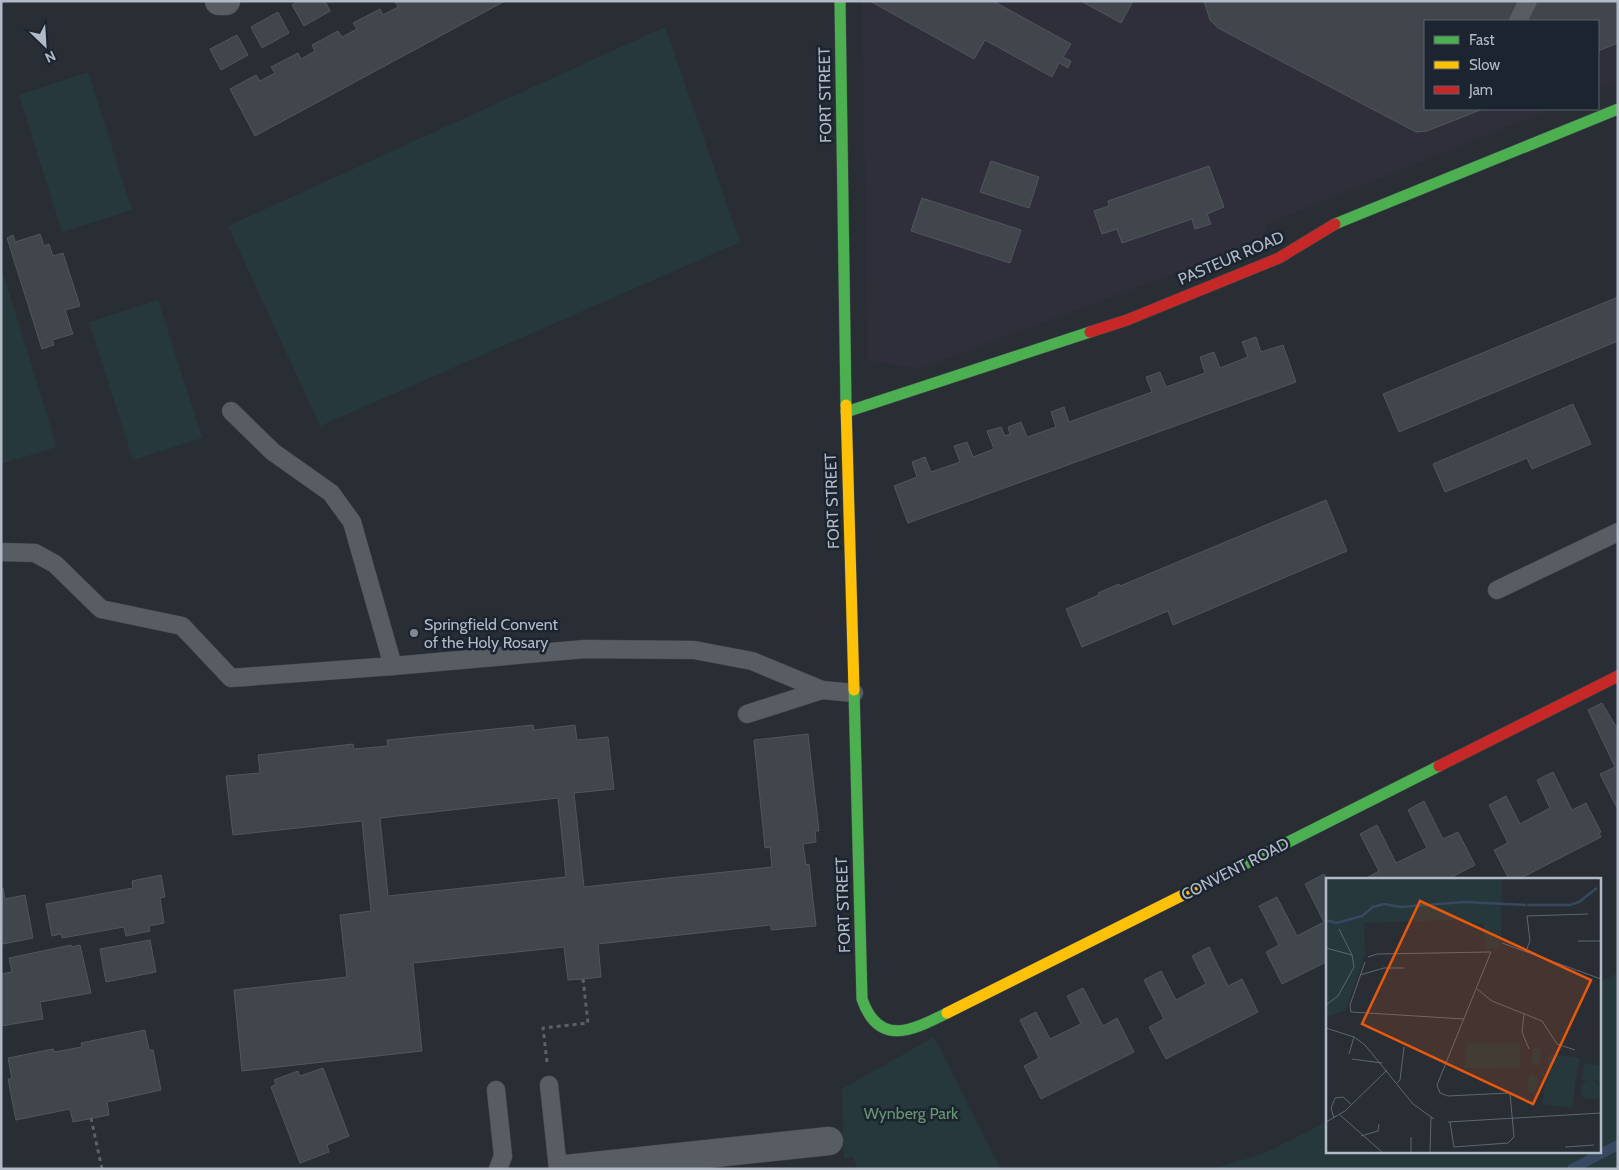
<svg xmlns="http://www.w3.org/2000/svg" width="1619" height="1170" font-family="Cabin,sans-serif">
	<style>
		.medical { fill: #2f2e3b }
		.green { fill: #26383b }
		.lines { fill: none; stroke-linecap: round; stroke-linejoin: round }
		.stream { stroke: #374860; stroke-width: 10 }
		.building { fill: #41464c; stroke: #51555d; fill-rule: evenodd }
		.lane-casing { stroke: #45494f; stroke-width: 19 }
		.street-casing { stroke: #45494f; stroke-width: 29 }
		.fast-casing { stroke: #45494f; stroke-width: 12 }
		.slow-casing { stroke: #45494f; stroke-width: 12 }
		.jam-casing { stroke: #45494f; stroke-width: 12 }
		.path { stroke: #5b6167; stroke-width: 3; stroke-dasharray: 4 4; stroke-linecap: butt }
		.lane { stroke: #585c63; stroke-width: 18 }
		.street { stroke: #585c63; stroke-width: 28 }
		.fast { stroke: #4caf50; stroke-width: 11 }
		.slow { stroke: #ffc107; stroke-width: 11 }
		.jam { stroke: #c62828; stroke-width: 11 }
		.poi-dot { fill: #828994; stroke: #1c2430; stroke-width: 2 }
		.labels { text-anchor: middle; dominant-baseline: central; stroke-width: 5; stroke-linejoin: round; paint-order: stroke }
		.street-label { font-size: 16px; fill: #b2bac7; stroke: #1c2430 }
		.poi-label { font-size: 16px; fill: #b2bac7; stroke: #1c2430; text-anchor: start }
		.park-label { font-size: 16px; fill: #699773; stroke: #1c2430 }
		.inset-river { fill: none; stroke: #374860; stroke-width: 2.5 }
		.inset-road { fill: none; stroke: #60666f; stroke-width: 1 }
		.view { fill: #e8590c; fill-opacity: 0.15; stroke: #e8590c; stroke-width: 2.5 }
		.inset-edge { fill: none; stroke: #b2bac7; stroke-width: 2.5 }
	</style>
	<rect width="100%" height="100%" fill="#292e35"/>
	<polygon class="medical" points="862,1 1618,1 1618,81 1598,90 1598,21 1425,21 1425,109 1551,109 1267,224 1262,241 919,369 868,360"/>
	<g class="green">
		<polygon points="665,27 740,242 320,426 228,226"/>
		<polygon points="88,72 132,210 62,232 19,95"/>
		<polygon points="1,267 57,447 1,464"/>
		<polygon points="158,300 202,438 133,460 89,322"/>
		<polygon points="1618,973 1618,1169 1213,1169 1265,1153 1328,1121 1328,1151 1600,1151 1600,982"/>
		<polygon points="934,1037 1000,1169 858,1169 853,1157 844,1158 842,1089"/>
	</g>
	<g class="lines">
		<polyline class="stream" points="1572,1169 1618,1145"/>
	</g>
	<g class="building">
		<polygon points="299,1 325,1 330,11 304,26 292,5"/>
		<polygon points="395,1 505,1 255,136 230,89 256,75 260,81 275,73 271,67 298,53 301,59 315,51 312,45 338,31 342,37 357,29 353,23 380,9 383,15 398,7"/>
		<polygon points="870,1 993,1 1071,44 1063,57 1071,61 1068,68 1059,63 1052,77 985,40 974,59"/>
		<polygon points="1081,1 1133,1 1121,23"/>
		<polygon points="1204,1 1618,1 1618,43 1598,51 1598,21 1425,21 1425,109 1483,109 1427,131 1416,132 1218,28 1210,20"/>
		<polygon points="278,12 289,33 262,48 251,27"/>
		<polygon points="237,35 248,55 221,70 210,49"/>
		<polygon points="991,161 1039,177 1029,208 980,192"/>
		<polygon points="1209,166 1224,207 1207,214 1211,224 1195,229 1192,219 1122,243 1117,229 1102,234 1094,211 1109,206 1108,201"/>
		<polygon points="922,198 1021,230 1010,263 911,231"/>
		<polygon points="40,234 44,246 49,244 53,256 63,253 80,306 65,310 73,334 52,340 54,345 42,349 7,238 13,235 15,242"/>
		<polygon points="1618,297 1618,341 1399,432 1383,394"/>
		<polygon points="1256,337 1261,352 1283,345 1296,382 908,523 894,486 917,477 912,462 925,457 931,472 960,462 954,446 967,442 973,457 994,449 987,431 1001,427 1005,436 1010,434 1008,427 1021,422 1027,437 1056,427 1051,412 1064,407 1069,422 1152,392 1146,377 1160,372 1166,387 1205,373 1200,357 1214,352 1220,368 1248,357 1242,342"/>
		<polygon points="1573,404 1591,444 1532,469 1527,458 1445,492 1433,464"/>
		<polygon points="1326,500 1347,551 1173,625 1168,611 1082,647 1066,609 1099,595 1098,593 1119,584 1120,586"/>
		<polygon points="1602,703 1618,730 1618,810 1600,774 1615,767 1588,710"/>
		<path d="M533,725L534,730L575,725L577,740L608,737L614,789L574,793L584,887L772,867L770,847L765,848L754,740L808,734L819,831H815L816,842L803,844L806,865L809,864L816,926L771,930V925L598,944L601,977L583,979L568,980L564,947L413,963L422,1051L242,1071L234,990L347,977L340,915L371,911L362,821L233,835L226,776L260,773L258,755L353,744L354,749L388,746L387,740ZM558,798L566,877L388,896L380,818Z"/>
		<polygon points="1553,772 1572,810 1586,803 1601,832 1599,833 1601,837 1519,879 1509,879 1494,850 1508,843 1489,805 1506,796 1520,824 1550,808 1537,780"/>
		<polygon points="1424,801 1443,839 1458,832 1475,865 1448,879 1365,879 1379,871 1360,834 1377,825 1396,863 1427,848 1408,810"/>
		<polygon points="1324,874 1328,882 1328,961 1282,984 1266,952 1279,945 1259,906 1277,897 1297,936 1324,922 1305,884"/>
		<polygon points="161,875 165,897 160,898 164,923 149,926 150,931 126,936 124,927 62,938 61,934 52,936 46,904 133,888 132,881"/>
		<polygon points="3,888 5,899 25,895 33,938 3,944 1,942"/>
		<polygon points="150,940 156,972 106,982 100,949"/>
		<polygon points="71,945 72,947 80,945 91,993 40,1002 43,1019 1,1026 1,974 12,972 9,958"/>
		<polygon points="1209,947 1228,986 1242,979 1258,1012 1166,1059 1149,1027 1164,1019 1144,980 1161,971 1176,1000 1206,984 1192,956"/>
		<polygon points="1083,988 1103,1026 1117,1018 1134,1052 1041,1099 1024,1066 1039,1058 1020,1020 1036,1012 1050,1039 1081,1024 1067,996"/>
		<polygon points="145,1030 149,1050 153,1050 161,1090 107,1102 109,1115 73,1122 70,1109 16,1120 8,1079 12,1079 8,1058 53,1049 54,1052 82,1047 81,1043"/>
		<polygon points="323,1068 349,1136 327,1145 329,1152 300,1163 271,1087 276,1084 274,1080 298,1071 300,1076"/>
	</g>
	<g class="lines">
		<g class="lane-casing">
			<g id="lane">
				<polyline points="1518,21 1528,1"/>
				<polyline points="231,411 273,452 331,493 352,522 393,666"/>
				<polyline points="1,552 35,553 55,564 101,609 182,626 231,678 393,666 585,649 694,650 752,661 822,690 854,693"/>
				<polyline points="1497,590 1618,532"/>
				<polyline points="747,714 822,690"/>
				<polyline points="549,1085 558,1169"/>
				<polyline points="496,1090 503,1156 498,1169"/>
			</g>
		</g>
		<g class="street-casing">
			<g id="street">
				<polyline points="219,1 226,1"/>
				<polyline points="566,1169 829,1141"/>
			</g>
		</g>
		<g class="fast-casing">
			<g id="fast">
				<polyline points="840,1 846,405"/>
				<polyline points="1335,224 1618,109"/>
				<polyline points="846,412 1090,332"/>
				<path d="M854,690L862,999C879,1048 913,1030 947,1013"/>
				<polyline points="1221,876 1439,766"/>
			</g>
		</g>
		<g class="slow-casing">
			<g id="slow">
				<polyline points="846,405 854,690"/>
				<polyline points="947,1013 1221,876"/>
			</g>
		</g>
		<g class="jam-casing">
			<g id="jam">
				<polyline points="1090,332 1127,320 1279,258 1335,224"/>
				<polyline points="1439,766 1618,676"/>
			</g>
		</g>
		<g class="path">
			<polyline points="547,1062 543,1028 588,1023 583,979"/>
			<polyline points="91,1118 102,1169"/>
		</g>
		<use href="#lane" class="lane"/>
		<use href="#street" class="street"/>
		<use href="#fast" class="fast"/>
		<use href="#slow" class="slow"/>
		<use href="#jam" class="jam"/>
	</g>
	<circle class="poi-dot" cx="414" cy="633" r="5"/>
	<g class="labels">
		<g class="street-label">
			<text transform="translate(825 95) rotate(-91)">FORT STREET</text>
			<text transform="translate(1231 258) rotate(-23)">PASTEUR ROAD</text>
			<text transform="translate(832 501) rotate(-92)">FORT STREET</text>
			<text transform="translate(1235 869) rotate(-27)">CONVENT ROAD</text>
			<text transform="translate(843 905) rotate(-92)">FORT STREET</text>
		</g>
		<g class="poi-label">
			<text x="424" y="624">Springfield Convent<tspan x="424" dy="18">of the Holy Rosary</tspan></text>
		</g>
		<g class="park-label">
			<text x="911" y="1113">Wynberg Park</text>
		</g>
	</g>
	<g transform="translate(1326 878)">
		<rect width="275" height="275" fill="#292e35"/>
		<path d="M0,0H176L175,62L172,70L159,71L158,46L130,42L38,45L39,76L19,133L0,139ZM141,164L194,165V191L138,190ZM207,170L216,171L213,188L205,187ZM223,176L253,180L246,230L216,226ZM258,185L275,187L274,203L256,202ZM203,197L212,198L210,215L201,214ZM254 212a10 10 0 1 1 20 0a10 10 0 1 1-20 0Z" fill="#26383b"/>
		<path class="inset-river" d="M201,27H244L253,24L271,10M0,42L10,45L36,38L47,29L58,26L75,29L138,24L200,27"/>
		<path class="inset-road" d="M252,63H275M176,65L275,101M0,70L26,77M200,73L204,63L201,38L262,36M42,79L51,76L165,74L111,207L114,215L122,218L184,215L188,259L182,265L128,269M39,84L24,127L25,134L138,141M34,97L58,90H78M151,111L166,123L216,143L231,166L249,172M0,127L12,118L28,89L26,77L13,51M198,136L196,154L203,171M0,150L28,159L39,167L87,226L108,241M23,176L28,159M26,181L56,185M71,205L74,202L78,169M14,237L57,275M8,240L5,230L9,220L17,219L26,227M0,244L19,233L61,192M122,244L275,235M124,244L128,269M35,258L52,253L53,246M239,269L268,267M85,275V259M104,275L105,239"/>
		<path class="view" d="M94,23L265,102L207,226L36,146Z"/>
		<rect width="275" height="275" class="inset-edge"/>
	</g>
	<rect width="1619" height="1170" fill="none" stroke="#b2bac7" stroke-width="5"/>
	<rect x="1424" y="20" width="175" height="90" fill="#1c2430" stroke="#58606c"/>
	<rect x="1434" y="36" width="25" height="8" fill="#4caf50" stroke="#58606c"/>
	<text x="1469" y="45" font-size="15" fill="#b2bac7">Fast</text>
	<rect x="1434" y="61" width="25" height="8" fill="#ffc107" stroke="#58606c"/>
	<text x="1469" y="70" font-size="15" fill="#b2bac7">Slow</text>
	<rect x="1434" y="86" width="25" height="8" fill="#c62828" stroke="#58606c"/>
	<text x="1469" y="95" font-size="15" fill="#b2bac7">Jam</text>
	<g transform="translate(45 45) rotate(155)" stroke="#1c2430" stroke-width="4" paint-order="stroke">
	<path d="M0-4L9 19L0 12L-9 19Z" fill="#b2bac7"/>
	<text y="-8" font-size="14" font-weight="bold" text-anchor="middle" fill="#b2bac7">N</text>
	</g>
</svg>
